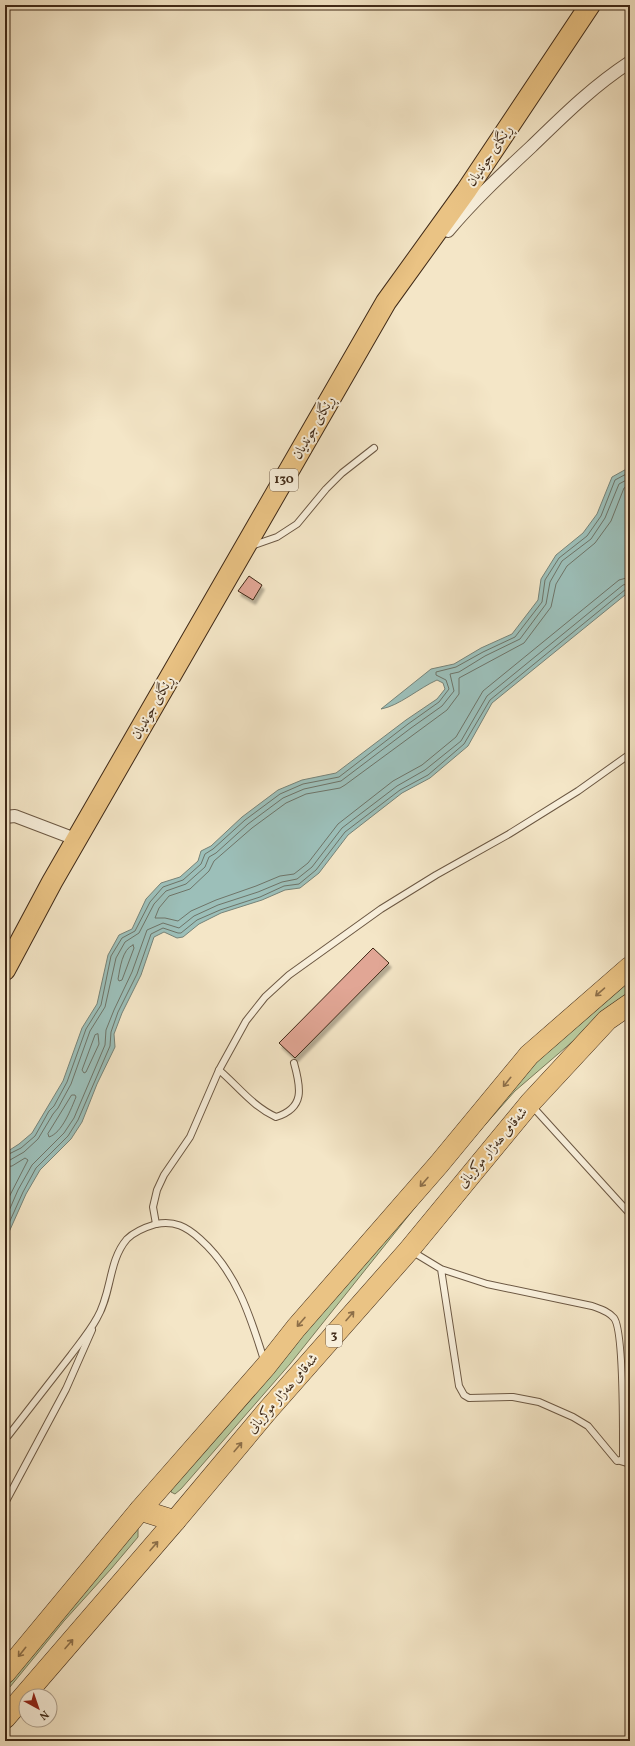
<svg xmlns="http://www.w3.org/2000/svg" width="635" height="1746" font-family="Vollkorn,Amiri,serif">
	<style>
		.green { fill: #b6c699; stroke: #7a7858 }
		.water { fill: #9cbfb9; stroke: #778378 }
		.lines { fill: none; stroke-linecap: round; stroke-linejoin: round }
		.shore { stroke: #6e7468; stroke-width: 1 }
		.building { fill: #e1a695; stroke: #3f2917; filter: url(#shadow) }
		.service-casing { stroke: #6c5843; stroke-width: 8 }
		.minor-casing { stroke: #6c5843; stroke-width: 14 }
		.primary-casing { stroke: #3f2917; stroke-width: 22 }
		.trunk-casing { stroke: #3f2917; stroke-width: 22 }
		.service { stroke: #f8efdb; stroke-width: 6 }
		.minor { stroke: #f8efdb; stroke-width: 12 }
		.primary { stroke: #eac384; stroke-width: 20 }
		.trunk { stroke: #eac384; stroke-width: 21 }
		.oneway { stroke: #8c6e48 }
		.labels { text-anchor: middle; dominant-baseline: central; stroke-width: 4; stroke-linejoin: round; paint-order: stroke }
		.shield { fill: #f8efdb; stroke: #766452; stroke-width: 1 }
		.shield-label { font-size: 13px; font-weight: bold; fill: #3f2917 }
		.street-label { font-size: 14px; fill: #3f2917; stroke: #f8efdb }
	</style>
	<defs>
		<filter id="shadow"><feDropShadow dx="2.5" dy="4.5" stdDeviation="1" flood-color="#0004"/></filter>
	</defs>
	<rect width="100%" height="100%" fill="#f4e6c7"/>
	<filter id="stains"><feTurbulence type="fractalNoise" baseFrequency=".005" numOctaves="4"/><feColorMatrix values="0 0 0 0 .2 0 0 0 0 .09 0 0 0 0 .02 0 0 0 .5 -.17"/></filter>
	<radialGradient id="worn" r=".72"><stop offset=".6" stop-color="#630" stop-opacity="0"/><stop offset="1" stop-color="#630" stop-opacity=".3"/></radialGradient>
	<g class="green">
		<polygon points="630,972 630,992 515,1091 445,1170 290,1364 181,1489 175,1494 171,1492 171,1483 435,1161"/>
		<polygon points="138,1527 138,1537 111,1569 64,1621 5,1693 5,1677"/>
	</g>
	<path class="water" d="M630,467V591L492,703L468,746L430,778L402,793L348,835L319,873L300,888L285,890L262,900L221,913L199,924L183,937L177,938L164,932L154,937L141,975L122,1013L114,1034L115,1047L97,1084L82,1122L71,1139L40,1170L26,1194L5,1241V1153L19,1144L32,1133L63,1081L82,1028L97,1004L108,955L119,935L132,929L146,899L161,883L180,877L198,861L201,851L211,846L242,817L278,790L302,780L336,773L406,720L437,699L445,689L443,683L437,680C419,688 399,706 381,709L431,669L454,664L481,648L512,634L538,600L541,579L556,555L583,533L597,514L612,477Z"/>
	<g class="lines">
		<g class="shore">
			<polyline points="630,485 624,488 611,521 595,543 567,566 556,584 551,607 524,643 459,678 459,694 447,710 345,785 340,788 306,794 286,803 252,828 214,861 209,871 190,889 169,896 159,908 155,918 165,918 178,921 191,911 216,900 256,886 280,876 294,874 308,863 338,824 393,781 422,765 456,737 483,691 619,580 630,577"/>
			<path d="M133,945L134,948L122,980L119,981L118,979C120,969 122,949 133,945Z"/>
			<polygon points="98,1034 99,1044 86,1072 84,1073 82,1070 95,1035"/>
			<path d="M72,1095H75L76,1097C71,1109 62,1133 49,1137L48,1134Z"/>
			<polyline points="5,1156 21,1148 35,1136 49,1111 54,1106 67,1082 86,1029 101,1005 111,956 122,938 135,931 150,902 163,887 183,880 201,864 205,854 213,849 245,820 280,794 303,784 339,777 408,724 439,702 449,689 446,680 436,675 436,672 456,667 483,652 515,637 542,602 545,580 559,558 587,536 601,516 615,480 630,472"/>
			<polyline points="5,1161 10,1160 24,1152 38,1139 53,1114 58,1108 71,1084 90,1031 105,1007 116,958 125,942 139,933 154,904 166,891 186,884 205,867 209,857 216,853 248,824 283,798 304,789 341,781 411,728 442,706 454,691 450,674 459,672 485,656 520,639 546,604 550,582 562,561 591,539 605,518 619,484 630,478"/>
			<polyline points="5,1167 12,1166 25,1158 28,1160 5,1205"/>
			<polyline points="5,1220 18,1190 32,1165 64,1133 74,1118 105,1045 106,1030 114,1010 132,972 147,930 163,923 179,928 194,916 218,905 258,892 282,882 297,879 312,867 342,828 397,786 425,770 461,741 487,696 623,585 630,583"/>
			<polyline points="5,1232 23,1192 36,1168 68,1136 78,1120 110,1046 111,1032 118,1012 137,974 151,934 163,928 178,933 181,933 197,920 220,910 260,897 284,886 299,884 316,870 345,832 400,790 428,775 464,744 490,700 626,589 630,588"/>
		</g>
	</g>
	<g class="building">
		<polygon points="249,576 262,585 253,600 238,591"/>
		<polygon points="373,948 389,963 295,1058 279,1043"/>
	</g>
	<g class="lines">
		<g class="service-casing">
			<g id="service">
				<polyline points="251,546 277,537 297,524 326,489 342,473 374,448"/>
				<path d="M219,1070C238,1086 252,1106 276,1117C305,1108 301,1088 294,1063"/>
				<polyline points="532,1106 630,1214"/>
				<polyline points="156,1224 153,1207 157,1190 164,1175 190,1137 219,1070 246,1021 265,997 289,975 381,909 436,875 509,834 578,791 630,754"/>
				<path d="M413,1252L441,1269L487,1284L592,1306C600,1309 608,1311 614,1318C624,1330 623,1437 623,1459L617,1461L588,1426L573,1417L539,1402L513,1397L469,1398L464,1395L459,1386L441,1269"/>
				<path d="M8,1436C29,1409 50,1382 71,1355C80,1343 90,1331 97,1318C112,1293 108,1261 127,1239C135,1231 146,1227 156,1224C174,1220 187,1227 200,1239C236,1271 250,1315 264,1360"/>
				<polyline points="620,1461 630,1464"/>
				<polyline points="5,1503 66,1389 92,1330"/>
			</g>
		</g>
		<g class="minor-casing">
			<g id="minor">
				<path d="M448,231C473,201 502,174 531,147C564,115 592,87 630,62"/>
				<polyline points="5,817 15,816 78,840"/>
			</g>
		</g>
		<g class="primary-casing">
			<polyline id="primary" points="5,970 52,882 386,302 466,191 590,5"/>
		</g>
		<g class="trunk-casing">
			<g id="trunk">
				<polyline points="140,1510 175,1521"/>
				<polyline points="5,1673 140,1510 266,1366 296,1328 439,1164 529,1055 630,967"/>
				<polyline points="5,1718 175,1521 268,1410 409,1250 530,1103 607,1020 630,1004"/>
			</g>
		</g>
		<use href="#service" class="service"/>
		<use href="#minor" class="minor"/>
		<use href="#primary" class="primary"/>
		<use href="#trunk" class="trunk"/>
	</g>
	<defs><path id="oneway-shaft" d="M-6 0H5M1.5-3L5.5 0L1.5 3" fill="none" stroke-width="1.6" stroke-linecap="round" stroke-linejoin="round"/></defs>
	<g class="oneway">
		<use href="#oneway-shaft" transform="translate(600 992) rotate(139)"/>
		<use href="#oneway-shaft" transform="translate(507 1082) rotate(129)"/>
		<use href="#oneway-shaft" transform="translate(424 1182) rotate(131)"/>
		<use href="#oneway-shaft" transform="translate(350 1316) rotate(-49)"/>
		<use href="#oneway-shaft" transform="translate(301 1322) rotate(131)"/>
		<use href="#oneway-shaft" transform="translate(238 1447) rotate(-50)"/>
		<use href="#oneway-shaft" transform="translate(154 1546) rotate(-49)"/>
		<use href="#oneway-shaft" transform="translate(69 1644) rotate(-49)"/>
		<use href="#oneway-shaft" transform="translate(22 1652) rotate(129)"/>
	</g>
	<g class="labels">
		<g class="shield">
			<rect x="270" y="469" width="28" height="22" rx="3"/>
			<rect x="326" y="1325" width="16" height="22" rx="3"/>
		</g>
		<g class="shield-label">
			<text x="284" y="480">130</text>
			<text x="334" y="1336">3</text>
		</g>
		<g class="street-label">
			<text transform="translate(490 156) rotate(-56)">ڕێگای جوندیان</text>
			<text transform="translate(314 428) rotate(-60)">ڕێگای جوندیان</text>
			<text transform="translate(153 708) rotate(-60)">ڕێگای جوندیان</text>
			<text transform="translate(493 1148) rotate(-50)">شەقامی ھەژار موکریانی</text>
			<text transform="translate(283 1394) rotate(-49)">شەقامی ھەژار موکریانی</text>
		</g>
	</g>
	<rect width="635" height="1746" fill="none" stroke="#f4e6c7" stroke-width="20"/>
	<rect x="6" y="6" width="623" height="1734" fill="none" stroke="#3f2917" stroke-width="2"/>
	<rect x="10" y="10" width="615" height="1726" fill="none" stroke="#3f2917"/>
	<g transform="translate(38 1708) rotate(140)"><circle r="19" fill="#f8efdb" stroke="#aea08d"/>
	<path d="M0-3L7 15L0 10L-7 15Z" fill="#8f2418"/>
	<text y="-6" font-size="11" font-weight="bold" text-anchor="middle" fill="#3f2917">N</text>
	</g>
	<rect width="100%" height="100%" filter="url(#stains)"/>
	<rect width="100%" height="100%" fill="url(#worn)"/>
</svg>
